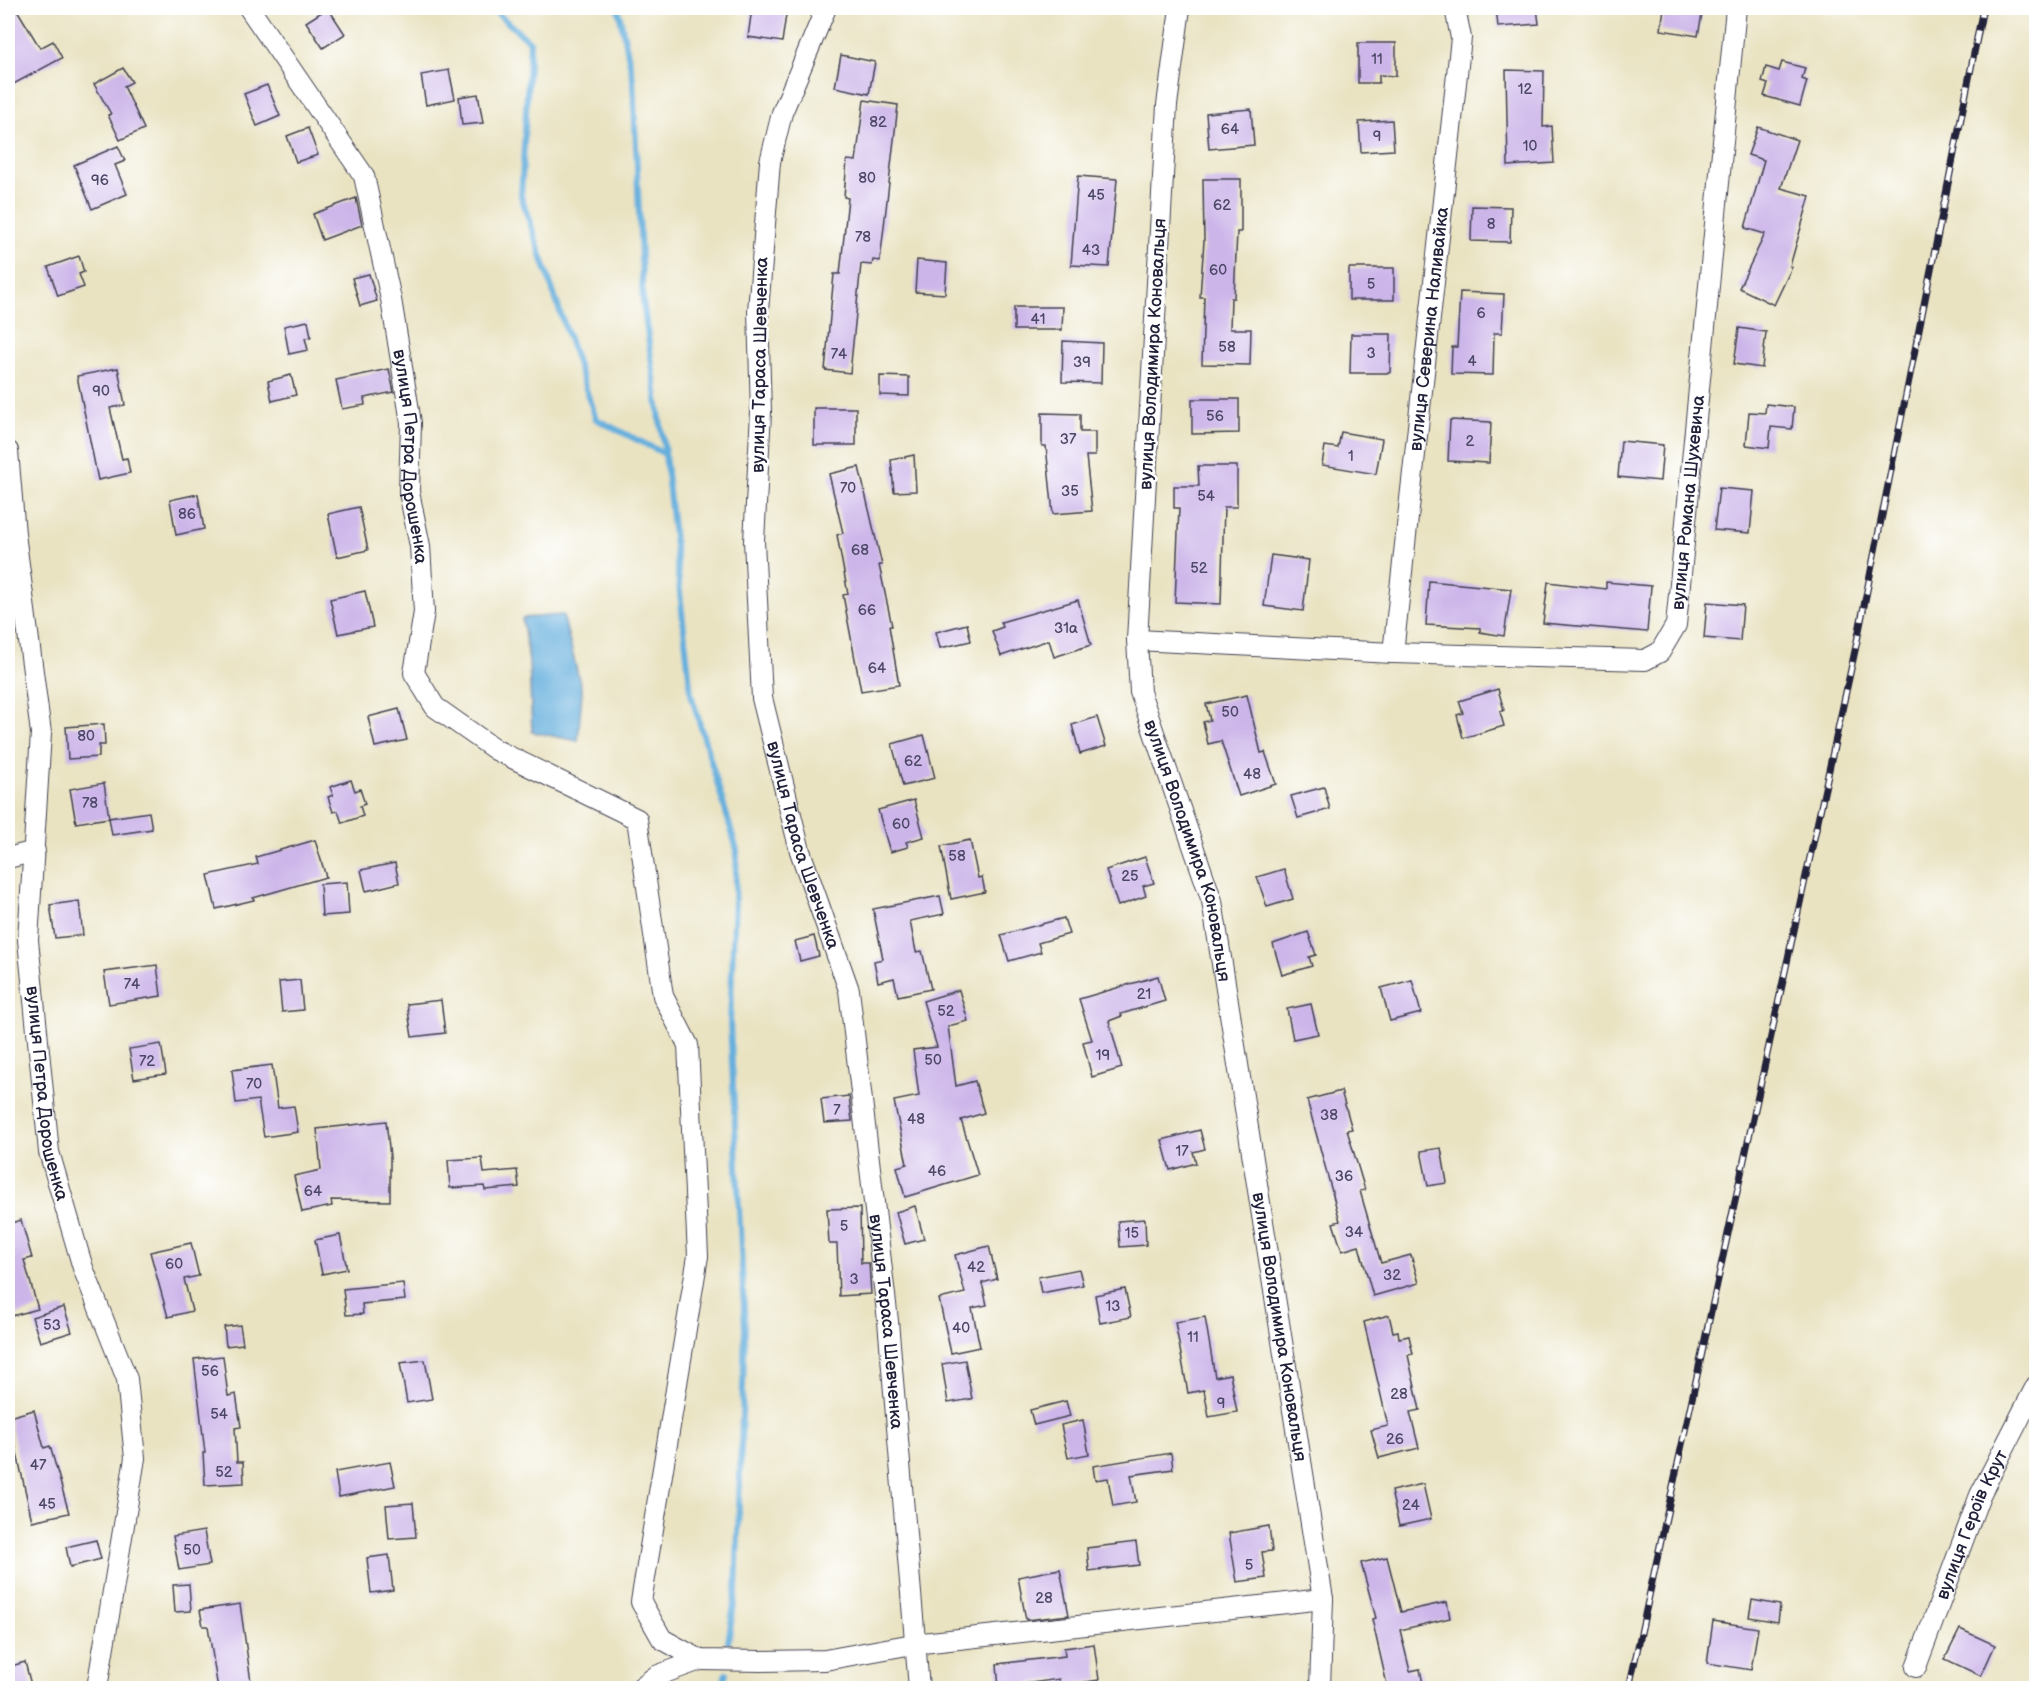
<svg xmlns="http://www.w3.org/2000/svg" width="2044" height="1696" font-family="'Balsamiq Sans',sans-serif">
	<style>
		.water { fill: #65afdd; stroke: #44688c; stroke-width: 1.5 }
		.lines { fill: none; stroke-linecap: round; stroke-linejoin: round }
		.stream { stroke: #65afdd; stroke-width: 6 }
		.building { fill: #ccb5e9 }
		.minor-casing { stroke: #403f4f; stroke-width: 22 }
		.minor { stroke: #fff; stroke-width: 20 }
		.rail-casing { stroke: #22223b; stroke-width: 7 }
		.rail { stroke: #fff; stroke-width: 4.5; stroke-dasharray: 14; stroke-linecap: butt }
		.labels { text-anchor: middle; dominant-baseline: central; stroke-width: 5; stroke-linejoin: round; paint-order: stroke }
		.number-label { font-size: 15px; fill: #4c4766 }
		.street-label { font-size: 18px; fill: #22223b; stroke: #fff }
	</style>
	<rect width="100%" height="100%" fill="#fff"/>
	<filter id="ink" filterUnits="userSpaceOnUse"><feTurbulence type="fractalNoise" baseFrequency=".0167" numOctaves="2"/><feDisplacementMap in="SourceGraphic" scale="12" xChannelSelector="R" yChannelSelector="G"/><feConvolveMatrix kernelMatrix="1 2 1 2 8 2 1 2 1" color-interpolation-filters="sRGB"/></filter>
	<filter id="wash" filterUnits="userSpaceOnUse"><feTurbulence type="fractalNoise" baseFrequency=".008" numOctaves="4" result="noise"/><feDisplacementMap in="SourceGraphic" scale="24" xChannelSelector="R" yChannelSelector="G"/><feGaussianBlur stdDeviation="1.35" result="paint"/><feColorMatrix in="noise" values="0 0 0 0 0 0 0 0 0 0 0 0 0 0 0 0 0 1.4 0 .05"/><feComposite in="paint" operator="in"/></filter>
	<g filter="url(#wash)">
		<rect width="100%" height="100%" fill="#e9e3c2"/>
		<polygon class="water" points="563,615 582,691 578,741 532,732 529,662 522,618"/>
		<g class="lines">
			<g class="stream">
				<polyline points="491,8 530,42 521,196 596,419 665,454 691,694 737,850 730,1023 745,1329 736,1592 728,1642"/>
				<polyline points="618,8 633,78 643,302 665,454"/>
				<polyline points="722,1688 726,1673"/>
			</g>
		</g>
		<g id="blocks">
			<g class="building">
				<polygon points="8,8 16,8 40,48 53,41 62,58 8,87"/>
				<polygon points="328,8 345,34 323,48 306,22"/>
				<polygon points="752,8 787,8 782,42 748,37"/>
				<polygon points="1496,8 1537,8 1539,24 1498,27"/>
				<polygon points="1664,8 1703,8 1698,36 1661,30"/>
				<polygon points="1358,43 1396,43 1396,76 1379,75 1379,83 1358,83"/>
				<polygon points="841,55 875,62 869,94 835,87"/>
				<polygon points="1782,62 1805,68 1802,79 1807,81 1800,106 1764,96 1768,84 1762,82 1766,67 1779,71"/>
				<polygon points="123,68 132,82 124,86 144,129 120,140 108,115 111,114 94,84"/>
				<polygon points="449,70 455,99 426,105 421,75"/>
				<polygon points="1506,70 1544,71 1543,127 1552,126 1554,163 1508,166"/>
				<polygon points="267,85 280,116 257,126 244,94"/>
				<polygon points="478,94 483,123 462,125 459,97"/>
				<polygon points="864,100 898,105 880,261 873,260 872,265 861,264 850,373 825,370 834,274 840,274 848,198 844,197 847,160 856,161"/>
				<polygon points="1251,109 1254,145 1209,149 1206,113"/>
				<polygon points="1392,120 1394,150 1361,152 1359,122"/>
				<polygon points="1758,127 1797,140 1781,188 1810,196 1790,266 1792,267 1774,305 1739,288 1765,234 1745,228 1764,160 1748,155"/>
				<polygon points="308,128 318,155 296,162 287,136"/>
				<polygon points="118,146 125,161 115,165 127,194 92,209 74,165"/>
				<polygon points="1078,176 1117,179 1109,267 1071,265"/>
				<polygon points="1203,179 1241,179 1241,232 1237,232 1234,298 1231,298 1230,329 1251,329 1250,365 1202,364 1204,297 1200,297 1204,241"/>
				<polygon points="356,198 362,225 322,240 313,214"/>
				<polygon points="1472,206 1511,207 1510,242 1471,241"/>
				<polygon points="79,256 84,272 79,274 84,287 58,296 48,267"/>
				<polygon points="917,260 947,263 945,294 915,292"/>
				<rect x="1349" y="268" width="45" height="32"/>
				<polygon points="369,274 377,301 360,306 352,278"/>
				<polygon points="1460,292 1504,294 1502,333 1494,333 1493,375 1451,374 1452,347 1457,347"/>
				<polygon points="1014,307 1063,307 1062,330 1014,330"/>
				<polygon points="308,321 311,337 305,338 308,350 289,354 284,326"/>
				<polygon points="1739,328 1766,332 1762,368 1734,364"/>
				<polygon points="1351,334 1391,334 1390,373 1350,373"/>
				<polygon points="1063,341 1102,343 1101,383 1062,382"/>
				<polygon points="118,368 125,405 110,408 122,459 127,458 130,473 98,480 77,376"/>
				<polygon points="389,369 394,392 364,398 365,405 342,409 336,380"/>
				<polygon points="291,375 296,395 272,401 268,381"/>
				<polygon points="880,376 909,377 909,396 880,395"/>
				<polygon points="1192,399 1239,399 1239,433 1192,434"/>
				<polygon points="1766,404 1794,407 1792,429 1771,427 1769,448 1746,445 1749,412 1765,413"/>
				<rect x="814" y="408" width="42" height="37"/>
				<polygon points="1042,413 1080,414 1080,432 1095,432 1095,456 1086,456 1092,511 1053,514 1046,446 1042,446"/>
				<polygon points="1450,420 1491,422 1489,463 1448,461"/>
				<polygon points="1341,432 1382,439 1376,474 1322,465 1325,446 1338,448"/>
				<polygon points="1621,441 1663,445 1660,481 1618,477"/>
				<polygon points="914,455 916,491 894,492 891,460"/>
				<polygon points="1198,466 1237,466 1237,507 1224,507 1221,604 1175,602 1179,508 1174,508 1174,486 1199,486"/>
				<polygon points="859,467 882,565 879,565 892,626 889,626 899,685 861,691 843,595 848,594 837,535 843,533 829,474"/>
				<polygon points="1719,488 1754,491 1750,533 1714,530"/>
				<polygon points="198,494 204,529 176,535 170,500"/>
				<polygon points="359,507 368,550 337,557 328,514"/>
				<polygon points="1271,555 1309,560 1303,611 1264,606"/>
				<polygon points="1429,581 1511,589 1504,636 1480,632 1480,628 1426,625"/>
				<polygon points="1548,582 1606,589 1606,582 1651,586 1647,632 1543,623"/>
				<polygon points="365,591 373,627 338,634 330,599"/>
				<polygon points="1078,600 1091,645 1054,657 1049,640 1001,656 992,631 1003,627 1001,622"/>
				<polygon points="1707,602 1743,605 1740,641 1704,638"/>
				<polygon points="967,624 971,641 940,648 936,632"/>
				<polygon points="1498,689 1504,710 1500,712 1504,726 1463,738 1457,715 1463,713 1459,701"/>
				<polygon points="1247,695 1261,753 1265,752 1276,784 1239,796 1221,741 1208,744 1203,722 1210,720 1206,704"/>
				<polygon points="399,709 407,740 375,747 368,717"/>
				<polygon points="1097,717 1106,746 1080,754 1072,725"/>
				<polygon points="104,724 105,745 99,745 99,757 68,759 66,727"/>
				<polygon points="924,735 935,778 903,786 892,744"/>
				<polygon points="351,780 355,791 360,789 365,804 360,806 363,816 342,823 338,811 333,812 328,797 333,795 330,787"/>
				<polygon points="104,783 109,818 76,823 70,789"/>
				<polygon points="1324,787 1330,809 1298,818 1291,796"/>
				<polygon points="914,800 924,837 906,842 908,847 890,852 878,810"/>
				<polygon points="149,812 152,829 112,835 109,818"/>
				<polygon points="315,840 326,877 253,898 254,900 216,909 208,875 258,864 256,857"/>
				<polygon points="970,840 978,878 982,877 985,892 951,899 941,846"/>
				<polygon points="1145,857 1154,883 1143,886 1146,896 1118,906 1106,870"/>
				<polygon points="395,863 399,883 366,891 361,870"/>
				<polygon points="1284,869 1293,899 1267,907 1257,877"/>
				<polygon points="347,882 349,914 322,916 320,884"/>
				<polygon points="940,896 944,914 910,921 916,952 922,951 931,989 898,996 894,978 878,982 874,961 883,959 873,909"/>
				<polygon points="79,901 83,935 55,938 50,905"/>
				<polygon points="1064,918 1069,934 1038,943 1041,952 1009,961 1001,935"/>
				<polygon points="1308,932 1316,955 1309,957 1312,966 1282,975 1273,944"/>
				<polygon points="814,936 819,956 800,961 795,941"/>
				<polygon points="157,965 161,996 109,1004 104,972"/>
				<polygon points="1158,976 1165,1001 1121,1014 1122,1016 1109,1021 1122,1068 1092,1077 1083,1042 1092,1040 1079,999"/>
				<polygon points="300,980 303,1010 282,1012 279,982"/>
				<polygon points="1412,980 1421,1013 1390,1021 1381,988"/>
				<polygon points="959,990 968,1021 948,1026 956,1086 975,1081 984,1113 961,1120 978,1175 905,1197 897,1167 907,1164 894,1101 919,1096 913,1050 937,1047 923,1001"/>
				<polygon points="441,1000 445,1033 412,1037 407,1004"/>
				<polygon points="1311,1004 1318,1034 1293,1039 1287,1009"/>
				<polygon points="161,1044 166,1074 134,1079 129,1049"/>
				<polygon points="272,1065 278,1108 294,1106 298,1132 264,1137 258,1100 236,1103 232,1070"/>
				<polygon points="1341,1091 1352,1129 1347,1130 1365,1190 1360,1191 1381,1263 1411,1255 1419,1283 1373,1296 1359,1246 1342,1251 1333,1223 1340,1221 1307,1100"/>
				<polygon points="849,1096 852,1121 824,1123 821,1099"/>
				<polygon points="386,1121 390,1157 390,1201 331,1200 332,1206 302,1212 294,1176 321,1170 317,1129"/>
				<polygon points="1200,1130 1205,1149 1193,1152 1196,1163 1170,1170 1162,1140"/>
				<polygon points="1441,1148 1447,1183 1428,1186 1421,1151"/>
				<polygon points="482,1158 484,1173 517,1170 519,1187 485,1190 484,1186 450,1188 448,1160"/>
				<polygon points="915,1206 924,1239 905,1244 896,1212"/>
				<polygon points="860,1208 861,1263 869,1263 871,1294 839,1296 837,1244 829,1244 827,1209"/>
				<polygon points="1145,1219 1146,1245 1120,1247 1118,1221"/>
				<polygon points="21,1220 32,1258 24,1260 38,1309 8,1317 8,1224"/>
				<polygon points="340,1235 347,1269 322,1274 315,1240"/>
				<polygon points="191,1243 199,1276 184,1279 192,1311 168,1317 150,1252"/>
				<polygon points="989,1246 997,1279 982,1283 987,1305 972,1308 980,1347 951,1353 939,1299 965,1293 955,1255"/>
				<polygon points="1079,1269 1083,1285 1041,1293 1038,1277"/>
				<polygon points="403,1283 405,1300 362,1304 363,1314 346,1315 343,1289"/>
				<polygon points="1125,1289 1131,1317 1100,1323 1095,1295"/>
				<polygon points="64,1307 72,1332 40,1342 32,1317"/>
				<polygon points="1389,1315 1393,1332 1398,1331 1399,1338 1409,1336 1413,1354 1408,1355 1420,1410 1410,1412 1419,1448 1379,1458 1371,1430 1388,1426 1364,1322"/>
				<polygon points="1205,1317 1215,1377 1230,1374 1237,1412 1209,1417 1204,1390 1188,1393 1175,1322"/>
				<polygon points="240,1325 243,1344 226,1346 224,1327"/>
				<polygon points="223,1356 228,1396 236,1394 241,1427 235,1428 237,1462 243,1462 244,1483 205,1485 203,1453 205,1453 194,1359"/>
				<polygon points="425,1360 432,1399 407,1403 400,1363"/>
				<polygon points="965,1360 972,1399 948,1403 942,1364"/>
				<polygon points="1066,1401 1070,1416 1034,1425 1030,1410"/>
				<polygon points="34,1410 44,1448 50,1446 69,1513 32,1521 9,1417"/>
				<polygon points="1083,1420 1089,1454 1068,1458 1061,1425"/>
				<polygon points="1171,1453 1173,1469 1131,1475 1136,1502 1113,1506 1108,1478 1095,1480 1093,1466"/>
				<polygon points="390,1462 395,1486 339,1497 335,1472"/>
				<polygon points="1423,1484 1431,1519 1399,1526 1391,1491"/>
				<polygon points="413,1503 416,1537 389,1539 386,1505"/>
				<polygon points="1269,1526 1272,1551 1262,1552 1266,1578 1237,1582 1229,1533"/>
				<polygon points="204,1531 210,1565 179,1570 173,1536"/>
				<polygon points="96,1540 101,1559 70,1567 66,1547"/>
				<polygon points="1136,1542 1139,1565 1089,1571 1087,1548"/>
				<polygon points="389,1555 393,1590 371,1593 367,1558"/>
				<polygon points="1387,1557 1401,1612 1447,1602 1450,1618 1400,1630 1410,1671 1420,1669 1424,1689 1388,1689 1372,1619 1376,1618 1361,1563"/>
				<polygon points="1060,1569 1069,1615 1026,1620 1018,1577"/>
				<polygon points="189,1584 191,1611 175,1612 173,1585"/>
				<polygon points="1752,1600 1780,1605 1778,1622 1749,1617"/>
				<polygon points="240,1604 252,1689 218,1689 208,1626 203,1626 200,1610"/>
				<polygon points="1713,1621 1758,1628 1751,1670 1707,1663"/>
				<polygon points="1960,1629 1995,1645 1981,1676 1945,1659"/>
				<polygon points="1094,1644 1099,1680 1060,1686 1059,1679 1023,1684 1024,1687 999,1689 997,1664 1065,1656 1064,1648"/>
				<polygon points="25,1662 32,1689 8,1689 8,1667"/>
			</g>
		</g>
	</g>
	<g filter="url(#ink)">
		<use href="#blocks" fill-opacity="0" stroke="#403f4f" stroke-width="1.5"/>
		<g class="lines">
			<g class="minor-casing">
				<g id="minor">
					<path id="s1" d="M249,8L364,176L391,299L411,423L409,492L420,546L424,612L414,673L435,707L496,750L637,819L663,996L688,1045L698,1256L641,1602L662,1639L700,1660L761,1661L825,1660L913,1644L1323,1599"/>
					<path id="s2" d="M826,8L782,113L770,162L758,311L761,412L754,541L762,698L800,851L849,990L888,1321L919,1688"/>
					<path id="s3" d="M1180,8L1167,105L1137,640L1140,692L1212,901L1323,1599L1320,1688"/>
					<path id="s4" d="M8,451L15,534L41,733L28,940L49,1152L83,1268L127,1379L135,1458L97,1688"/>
					<path id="s5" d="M1137,640L1393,653L1645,660L1660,652L1676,625L1736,8"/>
					<path id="s6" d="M1393,653L1461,38L1455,8"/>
					<polyline points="8,858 35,851"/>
					<path id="s7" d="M1916,1667L1980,1495L2036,1386"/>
					<polyline points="640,1688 656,1676 700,1660"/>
				</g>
			</g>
			<use href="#minor" class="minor"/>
			<g class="rail-casing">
				<polyline id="rail" points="1629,1688 1856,646 1983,8"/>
			</g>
			<use href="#rail" class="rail"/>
		</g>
	</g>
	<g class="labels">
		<g class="number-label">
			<text x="1377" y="59">11</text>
			<text x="1525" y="89">12</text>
			<text x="878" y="122">82</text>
			<text x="1230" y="129">64</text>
			<text x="1377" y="136">9</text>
			<text x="1530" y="146">10</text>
			<text x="867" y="178">80</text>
			<text x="100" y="180">96</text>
			<text x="1096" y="195">45</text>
			<text x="1222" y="205">62</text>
			<text x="1491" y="224">8</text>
			<text x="863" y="237">78</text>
			<text x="1091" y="250">43</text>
			<text x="1218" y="270">60</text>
			<text x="1371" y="284">5</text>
			<text x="1481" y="313">6</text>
			<text x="1038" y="319">41</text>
			<text x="1227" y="347">58</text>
			<text x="1371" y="353">3</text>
			<text x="839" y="354">74</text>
			<text x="1472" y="361">4</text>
			<text x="1082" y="362">39</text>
			<text x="101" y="391">90</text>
			<text x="1215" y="416">56</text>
			<text x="1068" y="439">37</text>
			<text x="1470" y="441">2</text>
			<text x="1351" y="456">1</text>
			<text x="848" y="488">70</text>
			<text x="1070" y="491">35</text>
			<text x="1206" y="496">54</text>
			<text x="187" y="514">86</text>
			<text x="860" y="550">68</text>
			<text x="1199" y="568">52</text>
			<text x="867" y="610">66</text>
			<text x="1066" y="628">31а</text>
			<text x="877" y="668">64</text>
			<text x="1230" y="712">50</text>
			<text x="86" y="736">80</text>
			<text x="913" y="761">62</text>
			<text x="1252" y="774">48</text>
			<text x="90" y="803">78</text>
			<text x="901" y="824">60</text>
			<text x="957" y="856">58</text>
			<text x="1130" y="876">25</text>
			<text x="132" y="984">74</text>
			<text x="1144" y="994">21</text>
			<text x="946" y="1011">52</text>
			<text x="1103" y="1055">19</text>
			<text x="933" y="1060">50</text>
			<text x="147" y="1061">72</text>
			<text x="254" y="1084">70</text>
			<text x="837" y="1110">7</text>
			<text x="1329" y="1115">38</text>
			<text x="916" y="1119">48</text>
			<text x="1182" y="1151">17</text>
			<text x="937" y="1171">46</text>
			<text x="1344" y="1176">36</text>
			<text x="313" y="1191">64</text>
			<text x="844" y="1226">5</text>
			<text x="1354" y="1232">34</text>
			<text x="1132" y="1233">15</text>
			<text x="174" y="1264">60</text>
			<text x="976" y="1267">42</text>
			<text x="1392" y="1275">32</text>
			<text x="854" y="1279">3</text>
			<text x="1113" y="1306">13</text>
			<text x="52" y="1325">53</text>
			<text x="961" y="1328">40</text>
			<text x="1193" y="1337">11</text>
			<text x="210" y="1371">56</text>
			<text x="1399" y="1394">28</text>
			<text x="1221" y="1403">9</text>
			<text x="219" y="1414">54</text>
			<text x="1395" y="1439">26</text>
			<text x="38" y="1465">47</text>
			<text x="224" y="1472">52</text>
			<text x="47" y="1504">45</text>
			<text x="1411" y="1505">24</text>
			<text x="192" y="1550">50</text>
			<text x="1249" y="1565">5</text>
			<text x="1044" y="1598">28</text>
		</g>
		<g class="street-label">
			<text stroke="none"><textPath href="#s6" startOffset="326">вулиця Северина Наливайка</textPath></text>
			<text transform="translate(1153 354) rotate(-87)">вулиця Володимира Коновальця</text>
			<text transform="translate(760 365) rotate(-89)">вулиця Тараса Шевченка</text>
			<text stroke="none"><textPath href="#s1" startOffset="489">вулиця Петра Дорошенка</textPath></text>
			<text stroke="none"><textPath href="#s5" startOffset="680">вулиця Романа Шухевича</textPath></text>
			<text stroke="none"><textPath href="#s2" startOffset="854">вулиця Тараса Шевченка</textPath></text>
			<text stroke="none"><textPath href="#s3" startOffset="852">вулиця Володимира Коновальця</textPath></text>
			<text stroke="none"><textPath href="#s4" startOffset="646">вулиця Петра Дорошенка</textPath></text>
			<text stroke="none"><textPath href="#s2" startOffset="1340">вулиця Тараса Шевченка</textPath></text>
			<text stroke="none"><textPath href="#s3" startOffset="1338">вулиця Володимира Коновальця</textPath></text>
			<text stroke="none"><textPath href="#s7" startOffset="153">вулиця Героїв Крут</textPath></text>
		</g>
	</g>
	<rect width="2044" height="1696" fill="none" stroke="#fff" stroke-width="30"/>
</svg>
